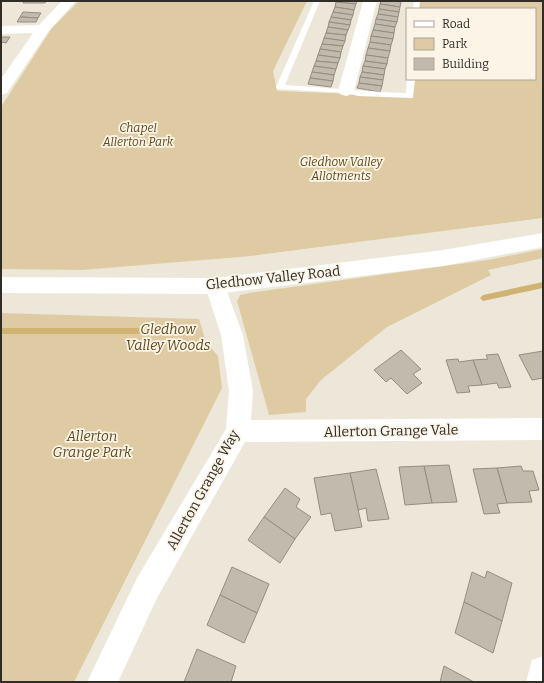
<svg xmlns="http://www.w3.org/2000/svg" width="544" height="683" font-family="Bitter,serif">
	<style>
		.green { fill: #decba3 }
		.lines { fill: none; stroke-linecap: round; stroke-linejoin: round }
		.stream { fill: #d0b273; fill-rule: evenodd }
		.building { fill: #c1bbae; stroke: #948d81 }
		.service { fill: #fff; fill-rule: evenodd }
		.minor { fill: #fff; fill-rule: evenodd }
		.tertiary { fill: #fff; fill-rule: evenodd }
		.labels { text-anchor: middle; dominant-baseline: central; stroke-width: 3.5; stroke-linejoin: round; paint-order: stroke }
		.far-park-label { font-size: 12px; font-style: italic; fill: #604a1a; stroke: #fbf4e7 }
		.street-label { font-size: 14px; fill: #302d28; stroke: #fbf4e7 }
		.park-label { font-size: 14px; font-style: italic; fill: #604a1a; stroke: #fbf4e7 }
	</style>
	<rect width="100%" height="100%" fill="#ede7d9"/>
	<g class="green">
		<polygon points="79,1 307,1 273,71 277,91 409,96 411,79 535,79 535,9 416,9 417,1 543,1 543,218 251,256 82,270 1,269 1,107 52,28"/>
		<polygon points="543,249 543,258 488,270 491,275 387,327 321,380 306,399 306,412 269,415 237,301 240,295 249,293 488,260"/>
		<polygon points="1,313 199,319 206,342 218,356 222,388 74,682 1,682"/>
	</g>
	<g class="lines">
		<g class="stream">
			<polygon points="543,282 543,288 483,301 480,298 483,295"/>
			<polygon points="1,328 139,328 141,329 142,331 141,333 139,334 1,334"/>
		</g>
	</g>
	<g class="building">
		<polygon points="24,1 46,1 45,3 23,3"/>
		<polygon points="337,1 357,1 356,4 336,2"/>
		<polygon points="381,1 395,1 401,2 400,7 380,4"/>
		<polygon points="336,2 356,4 354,10 335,7"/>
		<polygon points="380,4 400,7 399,12 379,9"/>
		<polygon points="335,7 354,10 353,15 333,12"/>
		<polygon points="379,9 399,12 398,17 378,14"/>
		<polygon points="23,12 41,13 38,18 20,17"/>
		<polygon points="333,12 353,15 351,20 331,17"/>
		<polygon points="378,14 398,17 397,22 376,19"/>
		<polygon points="20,17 38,18 36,22 17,22"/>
		<polygon points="331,17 351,20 350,25 329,22"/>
		<polygon points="376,19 397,22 395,27 375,24"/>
		<polygon points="329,22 350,25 348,30 328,27"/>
		<polygon points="375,24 395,27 394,33 373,30"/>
		<polygon points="328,27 348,30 346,35 326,33"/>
		<polygon points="373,30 394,33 393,39 371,36"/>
		<polygon points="326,33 346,35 345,41 324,38"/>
		<polygon points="371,36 393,39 391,45 370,42"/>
		<polygon points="1,37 10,37 6,43 1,42"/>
		<polygon points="324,38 345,41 343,46 322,44"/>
		<polygon points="370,42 391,45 390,51 368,48"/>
		<polygon points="322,44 343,46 341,52 320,49"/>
		<polygon points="368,48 390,51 388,58 366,55"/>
		<polygon points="320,49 341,52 340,58 318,55"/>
		<polygon points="318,55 340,58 338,63 316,61"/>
		<polygon points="366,55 388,58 387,64 365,61"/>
		<polygon points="316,61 338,63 336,69 314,66"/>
		<polygon points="365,61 387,64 385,69 363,66"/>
		<polygon points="314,66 336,69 334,75 312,72"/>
		<polygon points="363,66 385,69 384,75 362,72"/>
		<polygon points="312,72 334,75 333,81 310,78"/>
		<polygon points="362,72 384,75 383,80 360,77"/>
		<polygon points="360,77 383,80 382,86 359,83"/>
		<polygon points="310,78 333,81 331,87 308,84"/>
		<polygon points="359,83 382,86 380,92 357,88"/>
		<polygon points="401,350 421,369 413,374 422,383 407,394 391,378 386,382 374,370"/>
		<polygon points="543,351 543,378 532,380 519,355"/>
		<polygon points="498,354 511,387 499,388 497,383 482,385 473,360 488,359 486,355"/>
		<polygon points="458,359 459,362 473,360 482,385 468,386 470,392 457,393 446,360"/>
		<polygon points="449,465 457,502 432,503 424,466"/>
		<polygon points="424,466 432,503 405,505 399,467"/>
		<polygon points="521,466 523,471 533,471 539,490 529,491 532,502 507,503 497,468"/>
		<polygon points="497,468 507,503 497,504 500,513 484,514 473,469"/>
		<polygon points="376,469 389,519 368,521 366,508 358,510 350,473"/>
		<polygon points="350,473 362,527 335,531 331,513 321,515 314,478"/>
		<polygon points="285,488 300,499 296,507 311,517 295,539 264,517"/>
		<polygon points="264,517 295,539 280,563 248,540"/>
		<polygon points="232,567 269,584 257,613 220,595"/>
		<polygon points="487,571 512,583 502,621 464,602 472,572 485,578"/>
		<polygon points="220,595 257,613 244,643 207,625"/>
		<polygon points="464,602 502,621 493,653 455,633"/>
		<polygon points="197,649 236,666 231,682 184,682"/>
		<polygon points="444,666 474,682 440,682"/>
	</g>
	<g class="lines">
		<g class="service">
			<path d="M314,1H320L285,85C325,87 365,92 406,93L407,79H415L413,98L358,96L346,93L277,89L276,87Z"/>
			<polygon points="414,1 420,1 419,9 413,9"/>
		</g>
		<g class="minor">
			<polygon points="62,1 76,1 48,32 7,93 1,95 1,79 33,33 1,34 1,26 39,25"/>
			<polygon points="363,1 377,1 354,91 352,94 346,96 340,94 338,91"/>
			<polygon points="215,278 222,280 225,286 243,335 253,391 251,420 543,418 543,440 245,442 157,598 118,682 87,682 137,578 226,429 229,391 221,335 205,286 208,280"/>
			<polygon points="543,656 543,682 526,682 532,660"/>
		</g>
		<polygon class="tertiary" points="543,233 543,247 443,266 215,294 1,293 1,277 215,278 443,250"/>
	</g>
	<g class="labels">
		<g class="far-park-label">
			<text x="138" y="128">Chapel<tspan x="138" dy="14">Allerton Park</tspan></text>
			<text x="341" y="162">Gledhow Valley<tspan x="341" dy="14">Allotments</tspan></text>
		</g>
		<g class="street-label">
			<text transform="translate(273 278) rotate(-6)">Gledhow Valley Road</text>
			<text transform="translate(391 431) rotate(-1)">Allerton Grange Vale</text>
			<text transform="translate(203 490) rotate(-61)">Allerton Grange Way</text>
		</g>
		<g class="park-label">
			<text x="168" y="329">Gledhow<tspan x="168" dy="16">Valley Woods</tspan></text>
			<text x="92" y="436">Allerton<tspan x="92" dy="16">Grange Park</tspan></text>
		</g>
	</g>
	<rect width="544" height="683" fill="none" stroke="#302d28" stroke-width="4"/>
	<rect x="406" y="8" width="130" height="72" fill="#fbf4e7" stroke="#aaa49b"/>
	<rect x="414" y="21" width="20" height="6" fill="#ffffff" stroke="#aaa49b"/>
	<text x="442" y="28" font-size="12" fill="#302d28">Road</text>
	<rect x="414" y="38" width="20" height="12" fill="#decba3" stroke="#aaa49b"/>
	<text x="442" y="48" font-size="12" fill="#302d28">Park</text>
	<rect x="414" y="58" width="20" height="12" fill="#c1bbae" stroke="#aaa49b"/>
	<text x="442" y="68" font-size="12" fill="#302d28">Building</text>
</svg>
